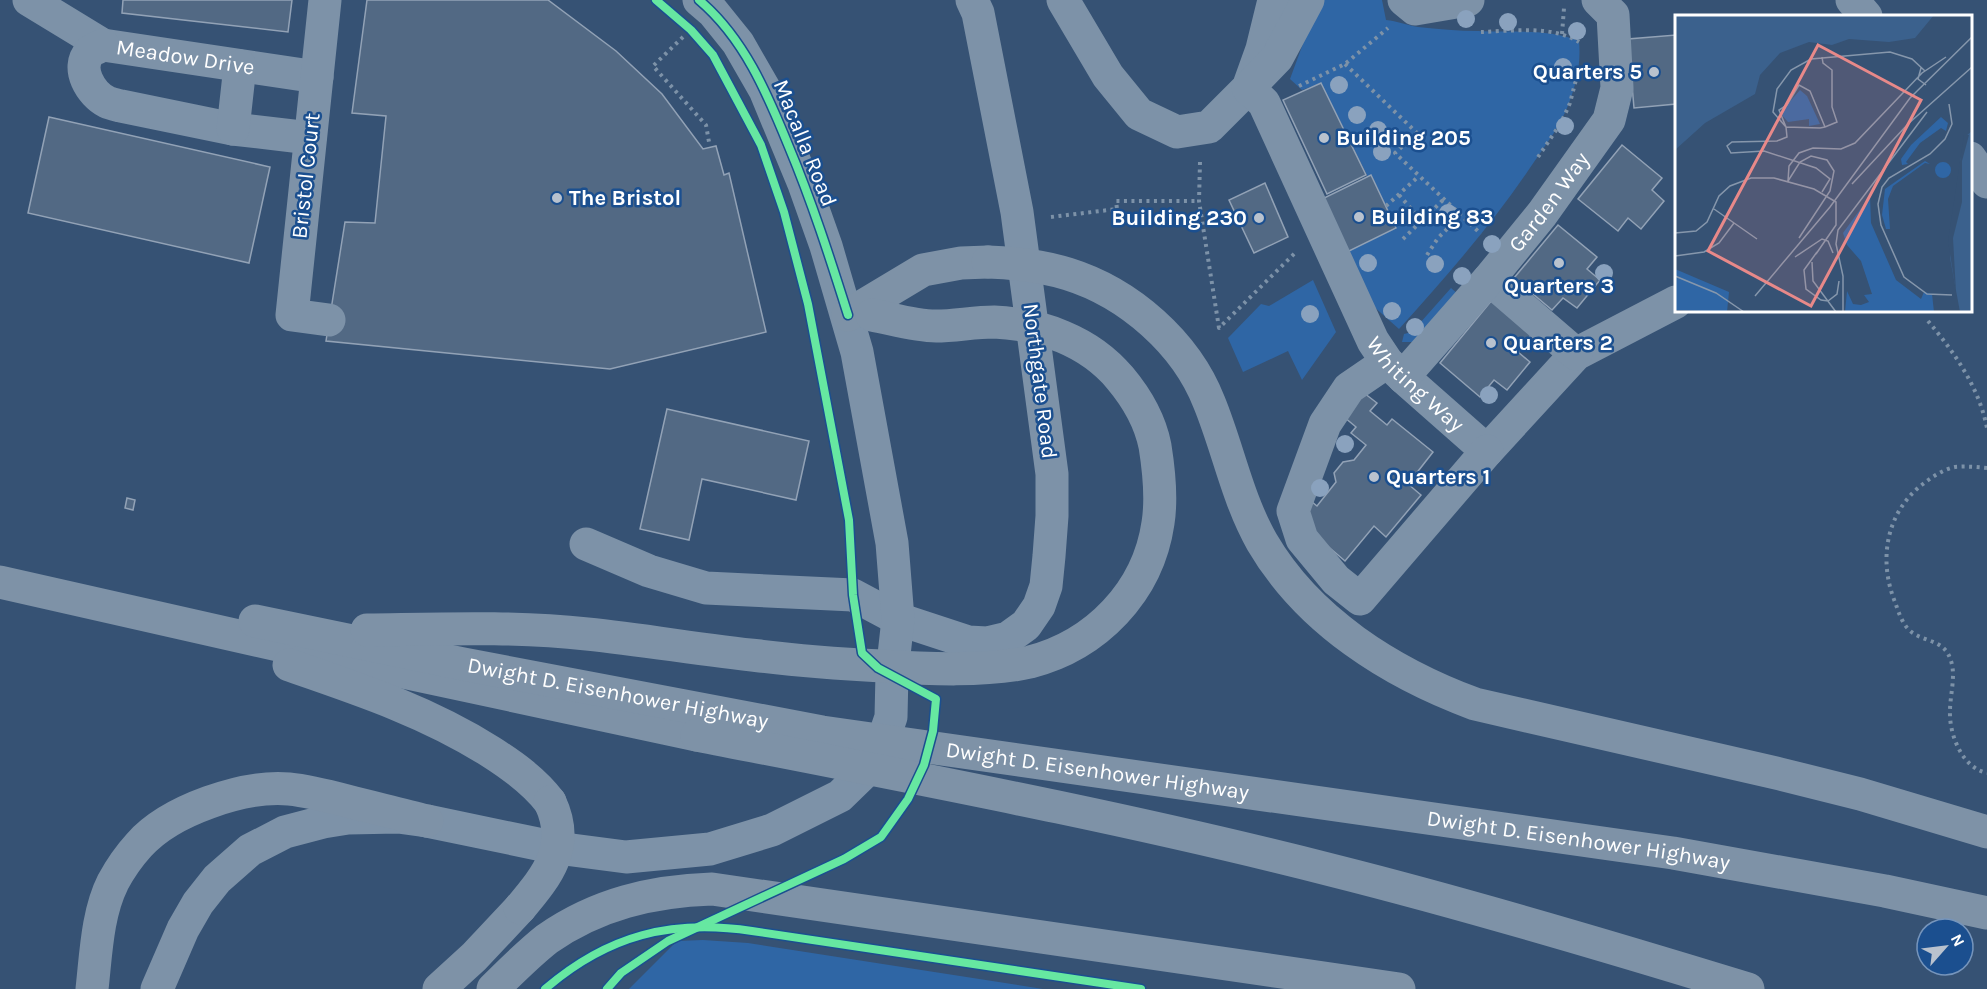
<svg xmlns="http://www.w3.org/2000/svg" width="1987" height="989" font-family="Karla,sans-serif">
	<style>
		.green { fill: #2f66a5 }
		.building { fill: #526984; stroke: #92a2b6; stroke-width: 1.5 }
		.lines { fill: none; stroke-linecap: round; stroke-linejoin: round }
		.path { stroke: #7d92a8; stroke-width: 4; stroke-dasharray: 3 4.5; stroke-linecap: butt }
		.minor { stroke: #7d92a8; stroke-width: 33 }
		.highway { stroke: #7e92a7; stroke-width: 33 }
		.highway-bridge { stroke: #7e92a7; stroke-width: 33 }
		.cycleway-casing { stroke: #1b4f8f; stroke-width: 11 }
		.cycleway { stroke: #66e7a1; stroke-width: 8 }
		.tree { fill: #8aa2be }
		.poi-dot { fill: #b9c2ce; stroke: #1b4f8f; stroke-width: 2 }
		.labels { text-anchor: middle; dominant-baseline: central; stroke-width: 5; stroke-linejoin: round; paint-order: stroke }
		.street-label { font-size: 22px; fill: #fff; stroke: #1b4f8f }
		.poi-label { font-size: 22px; font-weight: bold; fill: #fff; stroke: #1b4f8f; text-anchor: start }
		.inset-road { fill: none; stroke: #8697ac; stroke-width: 1.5 }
		.view { fill: #e88989; fill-opacity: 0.15; stroke: #e88989; stroke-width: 3 }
		.inset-edge { fill: none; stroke: #fff; stroke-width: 3 }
	</style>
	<rect width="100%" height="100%" fill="#365274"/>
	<g class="green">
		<path d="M1319,0H1382L1386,20C1397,21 1407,25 1418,27C1438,29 1458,31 1478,31C1513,33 1546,28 1579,41C1581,63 1577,82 1569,103C1561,125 1547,143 1534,162C1494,222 1447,276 1399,329L1372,305L1345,253L1396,228L1372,176L1368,177L1321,83L1302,90L1290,79Z"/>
		<polygon points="1313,280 1336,332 1302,380 1288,351 1243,372 1228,338 1261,304 1269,306"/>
		<polygon points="1451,288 1459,295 1416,342 1402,342 1404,334 1412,332"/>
		<polygon points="703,940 748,943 1043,989 629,989 677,941"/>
	</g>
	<g class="building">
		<polygon points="123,0 292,0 288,32 122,13"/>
		<polygon points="367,0 548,0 616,51 662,94 703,149 716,146 724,175 729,173 766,332 610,369 326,341 345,222 375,223 386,116 352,113"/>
		<polygon points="1676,35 1676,104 1634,108 1628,39"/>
		<polygon points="1321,83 1366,175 1327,194 1283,100"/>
		<polygon points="49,117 270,167 249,263 28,213"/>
		<polygon points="1622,145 1662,178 1652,190 1664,201 1641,229 1628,218 1618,231 1578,199"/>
		<polygon points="1371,175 1396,228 1345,253 1320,200"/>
		<polygon points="1265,183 1288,237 1254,253 1229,200"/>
		<polygon points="1558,225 1597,257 1587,269 1600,280 1577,308 1563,298 1552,310 1514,278"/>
		<polygon points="1492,300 1532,334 1518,352 1530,362 1507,390 1494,380 1480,397 1440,363"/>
		<polygon points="1364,393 1377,403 1370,411 1387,425 1392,419 1433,452 1408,484 1421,495 1386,537 1374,526 1345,561 1304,526 1312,502 1317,506 1336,482 1334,473 1343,462 1354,460 1366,445 1351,433 1356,427 1344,417"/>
		<polygon points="667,409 809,441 796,500 702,479 689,540 640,529"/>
		<polygon points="127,498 135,500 133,510 125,508"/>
	</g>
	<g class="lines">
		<g class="path">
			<path d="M1481,32C1512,31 1552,25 1579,42"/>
			<polyline points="1562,34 1564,8"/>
			<polyline points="683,37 653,66 706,125 709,142"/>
			<polyline points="1345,64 1417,133 1395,153 1481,234"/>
			<polyline points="1299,86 1345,64 1388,28"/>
			<polyline points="1538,157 1561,123 1570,103 1580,64"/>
			<polyline points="1200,162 1199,201 1219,328 1295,253"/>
			<polyline points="1399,195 1422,221"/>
			<polyline points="1386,206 1419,176"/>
			<polyline points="1051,217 1117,209 1116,201 1199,201"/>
			<polyline points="1403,239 1444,199"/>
			<polyline points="1427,255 1438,238 1461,215"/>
			<path d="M1928,321C1954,352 1979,387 1987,428"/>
			<path d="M1987,468C1977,467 1966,466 1955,467C1944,469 1932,477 1923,484C1886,512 1878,560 1895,602C1899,613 1903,627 1913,633C1928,643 1945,640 1951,661C1956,676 1950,695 1950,711C1949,734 1962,768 1987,773"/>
		</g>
		<g class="minor">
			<path id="s1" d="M29,0L103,45L317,77"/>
			<polyline points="325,0 292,315 329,320"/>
			<polyline points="1063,0 1108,76 1139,114 1177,132 1209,127 1248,88 1262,49 1274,0"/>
			<path id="s2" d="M1308,0L1277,58L1248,88L1264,103L1373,341L1387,362L1403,377L1487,451L1576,354L1676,302"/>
			<polyline points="1404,0 1415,9 1468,0"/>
			<polyline points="1852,0 1866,16"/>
			<path d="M103,45C100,47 93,49 90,52C75,68 91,94 107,102C111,104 117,105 121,106L233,129L310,138"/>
			<polyline points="233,129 240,66"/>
			<polyline points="1970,158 1987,182"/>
			<polyline points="1489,279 1576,354"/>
			<polyline points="1387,362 1349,388 1325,424 1293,511 1302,539 1336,580 1360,599 1487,451"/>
			<path id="s3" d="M1403,377L1489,279L1542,214L1609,120L1617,88L1613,15L1598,0"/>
			<polyline points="586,544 649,571 706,588 853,595 898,619 968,642 987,643 1008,638 1026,625 1039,606 1046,586 1049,556 1052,516 1052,474 1017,212 978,13 972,0"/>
			<polyline points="157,989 183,929 198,903 217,879 250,850 285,832 323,822 348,818 398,817 427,821 557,848 626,857 710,849 772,830 840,796 876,761 891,717 892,673 898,619 892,543 857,352 826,246 804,184 765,90 738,43 713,12 699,0"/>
		</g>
		<g class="highway">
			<polyline points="848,315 923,270 961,263 988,262"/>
			<polyline points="0,582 309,652 697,735"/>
			<path d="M289,665C359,689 428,712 491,752C513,766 534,781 550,802"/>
			<path d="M92,989C96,954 97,914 113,882C120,869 129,856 139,845C170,810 244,785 289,789C309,791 328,796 347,801C374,808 401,814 427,821"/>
			<polyline points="439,989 474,957 520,908"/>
			<path d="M493,989C510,972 528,954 547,939C597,904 652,891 712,889L1399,989"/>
		</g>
		<g class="highway-bridge">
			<path d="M988,262C1015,263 1042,266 1068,274C1129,293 1186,343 1209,402C1228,448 1237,498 1262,542C1308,621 1391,673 1475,704L1780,774L1860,794L1987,832"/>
			<path id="s4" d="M255,621L463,664L822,732L1673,853L1885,891L1987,913"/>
			<path d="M367,630C441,629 514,626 587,634C645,640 702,650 760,656C800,661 841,664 882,666C926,669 987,672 1030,662C1096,645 1148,592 1158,523C1162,498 1159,471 1155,446C1150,421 1136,397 1120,378C1089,341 1041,324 994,322C974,322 955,326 936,326C915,326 893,319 872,315"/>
			<path d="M697,735C910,777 1124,817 1335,871C1474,906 1611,947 1748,989"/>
			<path d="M520,908C548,875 571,846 550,802"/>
		</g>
		<g class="cycleway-casing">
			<g id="cycleway">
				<path d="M699,0C744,38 767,93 789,147C812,202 830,258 848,315"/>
				<path d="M545,989C608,935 671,919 752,931L1141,989"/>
				<polyline points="607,989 621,973 668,941 844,859 881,837 908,799 924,765 933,731 936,699 878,668 862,653 853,595 849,520 808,304 784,212 761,145 713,55 691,30 656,0"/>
			</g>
		</g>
		<use href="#cycleway" class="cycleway"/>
	</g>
	<g class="tree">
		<circle cx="1466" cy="19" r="9"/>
		<circle cx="1508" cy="22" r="9"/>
		<circle cx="1577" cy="31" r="9"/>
		<circle cx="1563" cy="67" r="9"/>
		<circle cx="1339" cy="85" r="9"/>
		<circle cx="1357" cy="115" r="9"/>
		<circle cx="1565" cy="126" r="9"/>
		<circle cx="1378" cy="130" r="9"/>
		<circle cx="1382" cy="152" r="9"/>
		<circle cx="1448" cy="213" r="9"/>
		<circle cx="1492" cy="244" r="9"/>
		<circle cx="1368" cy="263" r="9"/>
		<circle cx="1435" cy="264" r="9"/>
		<circle cx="1604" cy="273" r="9"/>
		<circle cx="1462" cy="276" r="9"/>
		<circle cx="1392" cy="311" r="9"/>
		<circle cx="1310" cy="314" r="9"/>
		<circle cx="1415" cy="327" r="9"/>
		<circle cx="1489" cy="395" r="9"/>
		<circle cx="1345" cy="444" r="9"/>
		<circle cx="1320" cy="488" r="9"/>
	</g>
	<g class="poi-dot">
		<circle cx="1654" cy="72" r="6"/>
		<circle cx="1324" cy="138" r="6"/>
		<circle cx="557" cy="198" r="6"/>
		<circle cx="1359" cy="217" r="6"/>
		<circle cx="1259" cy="218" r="6"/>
		<circle cx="1559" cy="263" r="6"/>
		<circle cx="1491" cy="343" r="6"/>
		<circle cx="1374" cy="477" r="6"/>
	</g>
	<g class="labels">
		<g class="street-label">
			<text stroke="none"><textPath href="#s1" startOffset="170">Meadow Drive</textPath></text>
			<text transform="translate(805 143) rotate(68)">Macalla Road</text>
			<text transform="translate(306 176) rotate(-84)">Bristol Court</text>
			<text stroke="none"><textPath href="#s3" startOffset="228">Garden Way</textPath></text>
			<text transform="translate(1040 381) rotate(83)">Northgate Road</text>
			<text stroke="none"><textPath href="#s2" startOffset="452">Whiting Way</textPath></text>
			<text stroke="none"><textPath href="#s4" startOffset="370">Dwight D. Eisenhower Highway</textPath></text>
			<text stroke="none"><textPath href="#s4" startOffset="856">Dwight D. Eisenhower Highway</textPath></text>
			<text stroke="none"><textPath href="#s4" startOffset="1342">Dwight D. Eisenhower Highway</textPath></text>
		</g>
		<g class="poi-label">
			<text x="1642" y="72" text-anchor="end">Quarters 5</text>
			<text x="1336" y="138">Building 205</text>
			<text x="569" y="198">The Bristol</text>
			<text x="1371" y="217">Building 83</text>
			<text x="1247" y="218" text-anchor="end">Building 230</text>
			<text x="1559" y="286" text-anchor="middle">Quarters 3</text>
			<text x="1503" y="343">Quarters 2</text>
			<text x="1386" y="477">Quarters 1</text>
		</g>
	</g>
	<g transform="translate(1675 15)">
		<rect width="297" height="297" fill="#365274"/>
		<path d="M125,75L132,81L145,109L134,111V104L113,107L105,98ZM266,102L273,108L271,116L266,113L245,128L231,147L233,149L227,150L226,144L236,130ZM250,146L255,149L250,148L218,171L213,184L215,214H211L207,200L210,174ZM260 155a8 8 0 1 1 16 0a8 8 0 1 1-16 0ZM195,181L196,208L221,265L246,284L249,277L257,279L259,297H170L172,276L178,289L186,290L194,287L189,280L197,279L186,246L172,230L168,218ZM0,254L54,277L52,297L0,295Z" fill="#2f66a5"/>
		<path d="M0,0H259L240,23L214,27L174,24L157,30L134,27L105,38L85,60L80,79L30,108L0,135ZM297,116V297H285L275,243L277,218L284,189L285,146L291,121Z" fill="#3b618d"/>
		<path d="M289,120H294L287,146V187L278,223L281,277L273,226Z" fill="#365274"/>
		<path class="inset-road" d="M147,42L148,48L157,55V92L162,107L150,112L145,113L111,112L104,95L112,90L124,70L135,76L150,112M246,53L243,64L251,70M274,89L277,109L270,124L255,139L214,163L207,172L203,189L206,210L229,262L252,279L277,280M113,166L114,151L124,138L138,133L166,134L180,128L247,58L271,42M113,166L125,147L136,141L152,145L159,156L155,176L124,223M177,169L233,109L297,52M147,177L155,164L141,153L89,136L56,138L52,131L57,127L102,126L112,122L111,112L98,97L102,74L116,55L136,44L215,37L237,44L250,56M39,194L82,224M0,218L21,216L32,207L44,181L55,171L76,163H99L139,174L161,187V210L141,239M142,237L129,255L131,274L146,285L153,286L162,279L164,266M0,241L29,237L44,228L59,208M120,242L147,224L153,226L158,238M137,247L138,266L161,297M0,261L41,278L69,297M80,281L155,192L235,83L297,22M168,297V261L161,229L163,215L252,97"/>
		<path class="view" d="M143,30L246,85L136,291L33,236Z"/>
		<rect width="297" height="297" class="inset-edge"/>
	</g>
	<g transform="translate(1945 947) rotate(62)"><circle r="28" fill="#1b4f8f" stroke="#7695bc" stroke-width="1.5"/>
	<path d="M0-4.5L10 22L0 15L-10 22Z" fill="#b9c2ce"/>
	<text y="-9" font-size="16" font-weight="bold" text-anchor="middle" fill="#ffffff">N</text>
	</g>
</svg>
